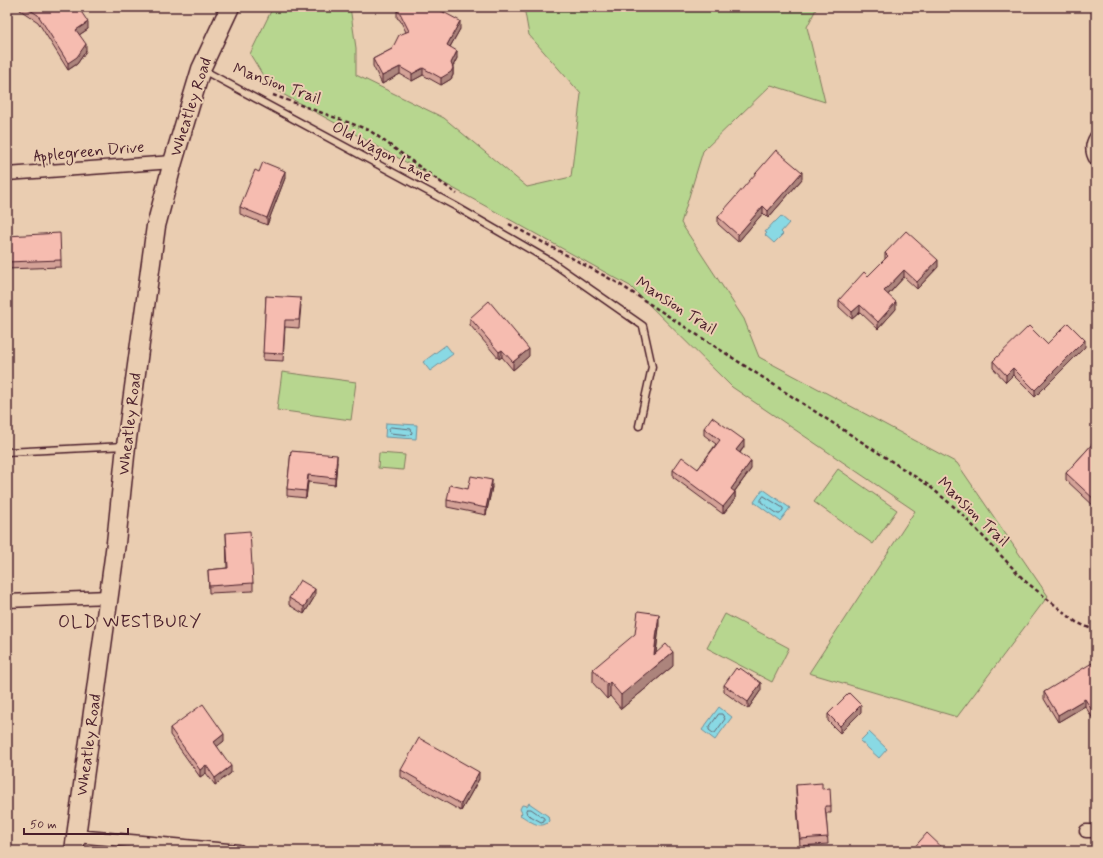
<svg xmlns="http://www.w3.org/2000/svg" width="1103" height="858" font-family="Mynerve,sans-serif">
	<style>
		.green { fill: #b7d68f; stroke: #807a5d }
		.water { fill: #89d9e4; stroke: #708f9a }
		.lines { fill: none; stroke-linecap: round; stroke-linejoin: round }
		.shore { stroke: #636975; stroke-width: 1 }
		.lane-casing { stroke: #4a1f2b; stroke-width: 9 }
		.street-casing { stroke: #4a1f2b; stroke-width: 15 }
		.secondary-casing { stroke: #4a1f2b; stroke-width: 21 }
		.path { stroke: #4a1f2b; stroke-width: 2.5; stroke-dasharray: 4 3; stroke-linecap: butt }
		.lane { stroke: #eacdb1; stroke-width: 6 }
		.street { stroke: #eacdb1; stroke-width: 12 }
		.secondary { stroke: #eacdb1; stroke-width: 18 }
		.wall { fill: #d4a297; stroke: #4a1f2b }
		.shaded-wall { fill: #ac847b; stroke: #4a1f2b }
		.building { fill: #f6bcb0; stroke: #4a1f2b }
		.labels { text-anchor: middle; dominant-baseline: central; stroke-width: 4; stroke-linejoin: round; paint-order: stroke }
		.street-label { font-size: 16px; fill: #4a1f2b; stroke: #eacdb1 }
		.quarter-label { font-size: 18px; letter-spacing: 1px; fill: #4a1f2b; stroke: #eacdb1 }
	</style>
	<rect width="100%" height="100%" fill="#eacdb1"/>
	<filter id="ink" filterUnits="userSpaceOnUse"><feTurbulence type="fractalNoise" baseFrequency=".025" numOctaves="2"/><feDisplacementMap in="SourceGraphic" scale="8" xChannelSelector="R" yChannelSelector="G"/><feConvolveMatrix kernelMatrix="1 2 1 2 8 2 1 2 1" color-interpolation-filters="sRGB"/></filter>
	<g filter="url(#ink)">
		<g class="green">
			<polygon points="273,7 350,7 356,48 356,75 444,118 527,187 571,177 581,94 529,35 524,7 702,7 706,10 717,7 817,7 807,27 825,102 771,85 703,151 681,223 744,319 759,357 957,463 1048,596 957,717 809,673 915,511 732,387 630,286 270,87 250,54"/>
			<polygon points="282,372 356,382 351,420 277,410"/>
			<polygon points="379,453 405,455 403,470 378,468"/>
			<polygon points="838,469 897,510 873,544 814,502"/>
			<polygon points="725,614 789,648 772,682 707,648"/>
		</g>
		<g class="water">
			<polygon points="781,216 789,223 781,232 783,234 774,243 765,235 767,233 765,232 774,222 775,222"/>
			<polygon points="446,345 453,354 430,371 423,362"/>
			<polygon points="386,423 417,425 416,439 385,437"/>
			<polygon points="763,489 790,508 780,521 754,502"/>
			<polygon points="719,707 732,717 715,740 702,730"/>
			<polygon points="869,732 887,749 879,758 860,741"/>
			<path d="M529,803L548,816L549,821C541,831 529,820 520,815L522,813L520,809L522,805L527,806Z"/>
		</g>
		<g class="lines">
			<g class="shore">
				<polygon points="391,427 411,429 412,433 410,435 390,433 389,429"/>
				<polygon points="764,496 783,508 783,510 780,514 778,514 761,502 761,500"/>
				<polygon points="719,714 722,714 725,719 715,733 713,733 709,730 709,728"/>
				<polygon points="527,809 531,809 544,818 544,821 541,822 527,814 526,811"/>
			</g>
			<g class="lane-casing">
				<g id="lane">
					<polyline points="203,70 455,206 550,261 643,326 652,367 639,426"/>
					<polyline points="7,452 125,446"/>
				</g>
			</g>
			<g class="street-casing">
				<g id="street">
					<path d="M1096,137C1091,145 1091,152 1096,160"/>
					<polyline points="7,174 173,162"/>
					<polyline points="7,601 109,597"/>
					<polyline points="1086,831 1096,831"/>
					<polyline points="76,836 239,851"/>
				</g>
			</g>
			<g class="secondary-casing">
				<polyline id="secondary" points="74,851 116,543 126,446 156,226 173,162 201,69 230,7"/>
			</g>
			<g class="path">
				<polyline points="273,95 369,130 457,194"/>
				<polyline points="509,224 616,282 928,485 959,511 1025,581 1076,622 1096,631"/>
			</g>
			<use href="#lane" class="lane"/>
			<use href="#street" class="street"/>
			<use href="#secondary" class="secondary"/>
		</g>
		<g class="wall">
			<polygon points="20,7 78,7 88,29 79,35 86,51 77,64 68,70 38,22 20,10"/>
			<polygon points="397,11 460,29 450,47 457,58 453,66 453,75 451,79 441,85 423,75 412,81 400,74 382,84 373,66 373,59 392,49 406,32 400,20 397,18"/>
			<polygon points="259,172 285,178 267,225 240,214 240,207"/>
			<polygon points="802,179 768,218 763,213 738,242 718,224 718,217"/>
			<polygon points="7,236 61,260 61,267 7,269"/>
			<polygon points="885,253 938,267 917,289 904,277 888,295 896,309 878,329 860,312 852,319 839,307 839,300 868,276 885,259"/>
			<polygon points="266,296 301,305 299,328 285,327 283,361 263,360"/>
			<polygon points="470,318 529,356 513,370 502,357 499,359 470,325"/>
			<polygon points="1047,344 1085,347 1035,397 1013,375 1006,382 993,368 993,361"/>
			<polygon points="704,428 744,447 740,453 751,469 735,491 735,499 723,514 673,477 673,470 698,469 716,444 704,435"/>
			<polygon points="1096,440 1096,508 1066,480 1066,473"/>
			<polygon points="291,451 337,462 335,485 308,482 306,498 287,496 287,489"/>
			<polygon points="492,487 486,515 447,507 447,500 468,489"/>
			<polygon points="226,533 253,583 253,591 209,593 208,570 227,568"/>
			<polygon points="315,596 304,614 289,605 289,598"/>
			<polygon points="659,627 656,653 673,666 621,709 610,696 607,699 593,683 593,669"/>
			<polygon points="1096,669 1096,722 1095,722 1085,706 1058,722 1044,699 1044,692"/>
			<polygon points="724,685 761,690 748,709 724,692"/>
			<polygon points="861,712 840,733 828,721 828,714"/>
			<polygon points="170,728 224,741 217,746 231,773 215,785 206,773 200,777 170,735"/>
			<polygon points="401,770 479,779 461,811 401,777"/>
			<polygon points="796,785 822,789 831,806 831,813 826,813 828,844 800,846 796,793"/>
		</g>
		<g class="shaded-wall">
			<polygon points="460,21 460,29 447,52 447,45"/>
			<polygon points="88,22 88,29 76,37 76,30"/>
			<polygon points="86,44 86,51 77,64 68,70 68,63"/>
			<polygon points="457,51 457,58 451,70 451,63"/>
			<polygon points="400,67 400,74 382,84 382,76"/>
			<polygon points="423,68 423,75 412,81 412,74"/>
			<polygon points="453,68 453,75 451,79 441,85 441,78"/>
			<polygon points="285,171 285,178 267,225 267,218"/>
			<polygon points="802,172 802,179 768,218 768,211"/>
			<polygon points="763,206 763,213 738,242 738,235"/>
			<polygon points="938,260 938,267 917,289 917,282"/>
			<polygon points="904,270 904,277 884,299 884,291"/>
			<polygon points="896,302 896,309 878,329 878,322"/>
			<polygon points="860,305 860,312 852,319 852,312"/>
			<polygon points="1085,340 1085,347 1035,397 1035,390"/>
			<polygon points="529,349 529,356 513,370 513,362"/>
			<polygon points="502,350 502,357 499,359 499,352"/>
			<polygon points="1013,368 1013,375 1006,382 1006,375"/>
			<polygon points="744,440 744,447 736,457 736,450"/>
			<polygon points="337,455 337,462 335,485 335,478"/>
			<polygon points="751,461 751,469 731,496 731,489"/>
			<polygon points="308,475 308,482 306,498 306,491"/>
			<polygon points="492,480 492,487 486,515 486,508"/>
			<polygon points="735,492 735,499 723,514 723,507"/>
			<polygon points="315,589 315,596 304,614 304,607"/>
			<polygon points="659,614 659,627 654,668 673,652 673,666 621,709 621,695 654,655"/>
			<polygon points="610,682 610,696 607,699 607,685"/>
			<polygon points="761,683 761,690 748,709 748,702"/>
			<polygon points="1085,699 1085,706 1058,722 1058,715"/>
			<polygon points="861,705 861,712 840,733 840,726"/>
			<polygon points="1096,714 1096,722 1095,722 1095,715"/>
			<polygon points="224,734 224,741 214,749 214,742"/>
			<polygon points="206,765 206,773 200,777 200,770"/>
			<polygon points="231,766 231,773 215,785 215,778"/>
			<polygon points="479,772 479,779 461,811 461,804"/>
		</g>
		<g class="building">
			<polygon points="25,7 78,7 88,22 76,30 86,44 77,57 68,63 38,15"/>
			<polygon points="399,7 434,7 460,21 447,45 457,51 451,63 453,68 451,72 441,78 423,68 412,74 400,67 382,76 373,59 392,49 399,35 409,31 400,13 397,11"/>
			<polygon points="776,150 802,172 768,211 763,206 738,235 718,217"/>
			<polygon points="263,162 285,171 267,218 240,207 255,170 259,172"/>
			<polygon points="906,231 938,260 917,282 904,270 884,291 896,302 878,322 860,305 852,312 839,300 864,272 868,276 888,256 885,253"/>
			<polygon points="60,233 61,260 7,262 7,236"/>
			<polygon points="266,296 301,298 299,320 285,320 283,354 263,353"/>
			<polygon points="489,301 529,349 513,362 502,350 499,352 470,318"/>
			<polygon points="1068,323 1085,340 1035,390 1013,368 1006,375 993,361 1029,326 1047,344"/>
			<polygon points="712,417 744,440 736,450 751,461 731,489 735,492 723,507 673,470 682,457 698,469 720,440 704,428"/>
			<polygon points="1096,440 1096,501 1066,473"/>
			<polygon points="291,451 337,455 335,478 308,475 306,491 287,489"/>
			<polygon points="471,476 492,480 486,508 447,500 450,485 468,489"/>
			<polygon points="250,531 253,583 209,586 208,570 228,568 226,533"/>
			<polygon points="300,580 315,589 304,607 289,598"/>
			<polygon points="638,611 659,614 654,655 666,644 673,652 621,695 610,682 607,685 593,669 635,634"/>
			<polygon points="1092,663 1096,669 1096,714 1095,715 1085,699 1058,715 1044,692"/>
			<polygon points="736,668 738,670 740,668 761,683 748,702 724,685"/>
			<polygon points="849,693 861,705 840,726 828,714"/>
			<polygon points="203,704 224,734 214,742 231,766 215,778 206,765 200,770 170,728"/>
			<polygon points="419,738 479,772 461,804 401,770"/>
			<polygon points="822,783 822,789 830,788 831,806 825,806 828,837 800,839 796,785"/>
			<polygon points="927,833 946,851 911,851"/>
		</g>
	</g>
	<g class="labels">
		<g class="street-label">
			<text transform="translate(277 84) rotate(20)">Mansion Trail</text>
			<text transform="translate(191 107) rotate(-72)">Wheatley Road</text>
			<text transform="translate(89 152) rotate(-5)">Applegreen Drive</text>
			<text transform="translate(382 152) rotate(28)">Old Wagon Lane</text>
			<text transform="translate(676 306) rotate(33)">Mansion Trail</text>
			<text transform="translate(130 424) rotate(-83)">Wheatley Road</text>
			<text transform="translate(973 512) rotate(44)">Mansion Trail</text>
			<text transform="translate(89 745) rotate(-82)">Wheatley Road</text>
		</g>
		<g class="quarter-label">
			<text x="130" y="622">OLD WESTBURY</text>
		</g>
	</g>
	<rect width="1103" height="858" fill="none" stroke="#eacdb1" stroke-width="24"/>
	<rect x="12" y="12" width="1079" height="834" fill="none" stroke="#4a1f2b" stroke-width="1.5" filter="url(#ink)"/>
	<path d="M24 828v6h104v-6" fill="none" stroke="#4a1f2b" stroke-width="2"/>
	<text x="30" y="828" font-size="12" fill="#4a1f2b" stroke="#eacdb1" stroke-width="3" paint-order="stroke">50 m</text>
</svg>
